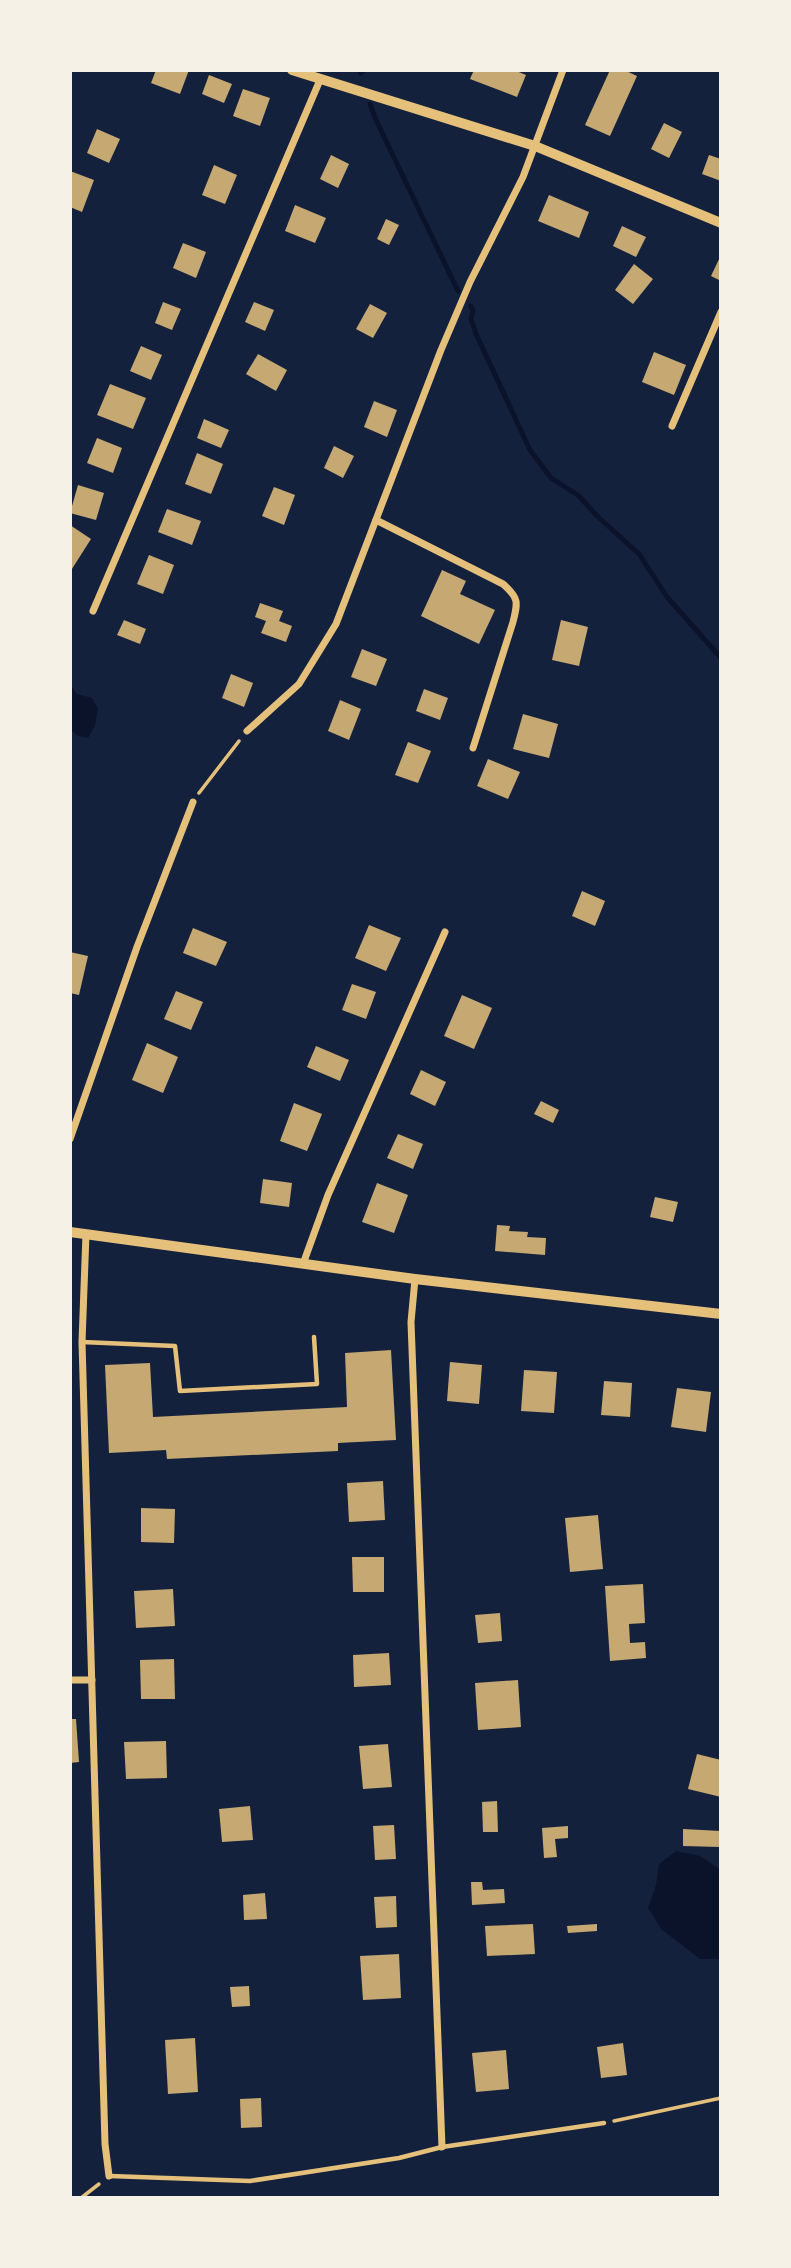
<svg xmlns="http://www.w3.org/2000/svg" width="791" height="2268" font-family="'Fira Sans',sans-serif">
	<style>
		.water { fill: #0b132b }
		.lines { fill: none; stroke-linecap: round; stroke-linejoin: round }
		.stream { stroke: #0b132b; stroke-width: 5 }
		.building { fill: #c6a872 }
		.path { stroke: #e5c07b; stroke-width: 3.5 }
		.service { stroke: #e5c07b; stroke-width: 4.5 }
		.minor { stroke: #e5c07b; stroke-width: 7 }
		.tertiary { stroke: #e5c07b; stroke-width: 10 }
	</style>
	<rect width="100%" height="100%" fill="#14213d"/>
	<g class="water">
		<polygon points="70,684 77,694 92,698 98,708 95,726 88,738 78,736 70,729"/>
		<polygon points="676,1851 700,1856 721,1870 721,1959 700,1959 661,1929 648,1908 656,1885 659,1864"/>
	</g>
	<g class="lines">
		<g class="stream">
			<polyline points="359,70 361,73 364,70"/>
			<polyline points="370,104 376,120 458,291"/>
			<polyline points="471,306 473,311 471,319 476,334 530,450 551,478 579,496 597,516 639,554 667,597 721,658"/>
		</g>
	</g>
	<g class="building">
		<polygon points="156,70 189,70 180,94 151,83"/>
		<polygon points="474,70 514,70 526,75 517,97 470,79"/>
		<polygon points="610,70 624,70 637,76 610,136 585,125"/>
		<polygon points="209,75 232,84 224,103 202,94"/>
		<polygon points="243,89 270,98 260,126 233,116"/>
		<polygon points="664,123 682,132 669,158 651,149"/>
		<polygon points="97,129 120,139 109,163 87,153"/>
		<polygon points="331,155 349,164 338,188 320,179"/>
		<polygon points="709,155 721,159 721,181 702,174"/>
		<polygon points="214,165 237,175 225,204 202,195"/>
		<polygon points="70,171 94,180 82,212 70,207"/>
		<polygon points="549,195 589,212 579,238 538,221"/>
		<polygon points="295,205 326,218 315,243 285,231"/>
		<polygon points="386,219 399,225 389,245 377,239"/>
		<polygon points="622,226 646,237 636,257 613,246"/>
		<polygon points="183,243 206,252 196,278 173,268"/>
		<polygon points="721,255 721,281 711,276"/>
		<polygon points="634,264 653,279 633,304 615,290"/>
		<polygon points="163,302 181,309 172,330 155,323"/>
		<polygon points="254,302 274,310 265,331 245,322"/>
		<polygon points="370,304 387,313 373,338 356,329"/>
		<polygon points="141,346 162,355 151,380 130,371"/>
		<polygon points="654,352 686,365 674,395 642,382"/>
		<polygon points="258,354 287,370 276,391 246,374"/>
		<polygon points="110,384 146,398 133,429 97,415"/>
		<polygon points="374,401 397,410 387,437 364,427"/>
		<polygon points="204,419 229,430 221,448 197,438"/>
		<polygon points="97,438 122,448 113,473 87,463"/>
		<polygon points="334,446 354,456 343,478 324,468"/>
		<polygon points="197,453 223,464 211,494 185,484"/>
		<polygon points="78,485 104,493 96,520 70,513"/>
		<polygon points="274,487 295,495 284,525 262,516"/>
		<polygon points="167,509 201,521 192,545 158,532"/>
		<polygon points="70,525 91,539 70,572"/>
		<polygon points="149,555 174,565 163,594 137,584"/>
		<polygon points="442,570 466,581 460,594 495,610 479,644 421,616"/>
		<polygon points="260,603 283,611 279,621 292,626 286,642 261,633 266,621 255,617"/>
		<polygon points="124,620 146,629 140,644 117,635"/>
		<polygon points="561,620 588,627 579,666 552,660"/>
		<polygon points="362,649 387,659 376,686 351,677"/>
		<polygon points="231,674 253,683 244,707 222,698"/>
		<polygon points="424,689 448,698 440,720 416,711"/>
		<polygon points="340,700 361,709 349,740 328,731"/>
		<polygon points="523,714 558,724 549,758 513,749"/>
		<polygon points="408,742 431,751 418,783 395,775"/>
		<polygon points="488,759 520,772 508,799 477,786"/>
		<polygon points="582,891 605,901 595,926 572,916"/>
		<polygon points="369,925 401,938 386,971 355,958"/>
		<polygon points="193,928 227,942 216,966 183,953"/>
		<polygon points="70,952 88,956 79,995 70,993"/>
		<polygon points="352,984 376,992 366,1019 342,1010"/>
		<polygon points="176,991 203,1002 191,1030 164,1019"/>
		<polygon points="462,995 492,1008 474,1049 444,1036"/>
		<polygon points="147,1043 178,1057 163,1093 132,1080"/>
		<polygon points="316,1046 349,1060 340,1081 307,1067"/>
		<polygon points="421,1070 446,1082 435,1106 410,1094"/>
		<polygon points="541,1101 559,1110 553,1123 534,1114"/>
		<polygon points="294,1103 322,1114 307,1151 280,1141"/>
		<polygon points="398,1134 423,1144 413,1169 387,1158"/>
		<polygon points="263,1179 292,1183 289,1207 260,1203"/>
		<polygon points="377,1183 408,1195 394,1233 362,1222"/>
		<polygon points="655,1197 678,1202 673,1222 650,1217"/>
		<polygon points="497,1225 510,1226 509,1231 528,1232 527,1237 546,1238 545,1255 495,1251"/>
		<polygon points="391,1350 396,1440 338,1443 338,1451 167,1459 166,1450 109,1453 105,1365 150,1363 153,1417 347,1407 345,1353"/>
		<polygon points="450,1362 482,1365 479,1404 447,1401"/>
		<polygon points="524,1370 557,1372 554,1413 521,1411"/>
		<polygon points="604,1381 632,1383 630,1417 601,1415"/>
		<polygon points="677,1388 711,1392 706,1432 671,1427"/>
		<polygon points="383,1481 385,1520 349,1522 347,1483"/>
		<polygon points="141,1508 175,1509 174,1543 141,1542"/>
		<polygon points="598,1515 603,1569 570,1572 565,1518"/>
		<polygon points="352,1557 384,1557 384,1592 353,1592"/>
		<polygon points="643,1584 645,1623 629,1624 630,1643 645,1642 646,1658 610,1661 605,1586"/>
		<polygon points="173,1589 175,1626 136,1628 134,1591"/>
		<polygon points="500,1613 502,1641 478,1643 475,1615"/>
		<polygon points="389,1653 391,1685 354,1687 353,1655"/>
		<polygon points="174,1659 175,1699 141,1699 140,1660"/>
		<polygon points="518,1680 521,1727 478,1730 475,1683"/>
		<polygon points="70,1719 76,1719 79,1762 70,1763"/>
		<polygon points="166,1741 167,1778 126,1779 124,1742"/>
		<polygon points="388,1744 392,1787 363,1789 359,1746"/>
		<polygon points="697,1754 721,1760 721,1797 688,1789"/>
		<polygon points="497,1801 498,1832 483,1832 482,1802"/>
		<polygon points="250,1806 253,1840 222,1842 219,1809"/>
		<polygon points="394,1825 396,1859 375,1860 373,1826"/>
		<polygon points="568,1826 568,1838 555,1839 557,1857 544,1858 542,1828"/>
		<polygon points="683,1829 721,1831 720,1847 683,1846"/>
		<polygon points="471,1882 482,1882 483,1890 504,1889 505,1903 472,1905"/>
		<polygon points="265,1893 267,1919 244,1920 243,1895"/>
		<polygon points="396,1896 397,1927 376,1928 374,1897"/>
		<polygon points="533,1924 535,1954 487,1956 485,1926"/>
		<polygon points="597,1924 597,1931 568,1933 567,1926"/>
		<polygon points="399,1954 401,1998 363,2000 360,1956"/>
		<polygon points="249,1986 250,2006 232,2007 230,1987"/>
		<polygon points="195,2038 198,2092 168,2094 165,2040"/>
		<polygon points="623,2043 627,2075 601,2078 597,2047"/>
		<polygon points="506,2050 509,2089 476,2092 472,2053"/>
		<polygon points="261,2098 262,2127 241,2128 240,2099"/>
	</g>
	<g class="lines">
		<g class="path">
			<polyline points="199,793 239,741"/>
			<polyline points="614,2121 721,2098"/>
			<polyline points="81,2198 99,2184"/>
		</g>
		<g class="service">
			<polyline points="82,1342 175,1346 180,1391 317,1384 314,1337"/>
			<polyline points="110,2176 250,2181 399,2158 442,2147 604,2123"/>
		</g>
		<g class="minor">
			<polyline points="672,426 721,312"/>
			<path d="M376,520L503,584C519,598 518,602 513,622L473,748"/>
			<polyline points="93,611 320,80"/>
			<polyline points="247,731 299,684 336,624 441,350 470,282 523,177 563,70"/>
			<polyline points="70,1139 137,947 193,802"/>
			<polyline points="86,1234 82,1342 105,2144 109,2176"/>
			<polyline points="303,1264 328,1195 445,932"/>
			<polyline points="415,1279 411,1322 442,2147"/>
			<polyline points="70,1680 92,1680"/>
		</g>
		<g class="tertiary">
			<polyline points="292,70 535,146 721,223"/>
			<polyline points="70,1232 415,1279 721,1314"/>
		</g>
	</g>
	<rect width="791" height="2268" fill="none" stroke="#f6f1e7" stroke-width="144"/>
</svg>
